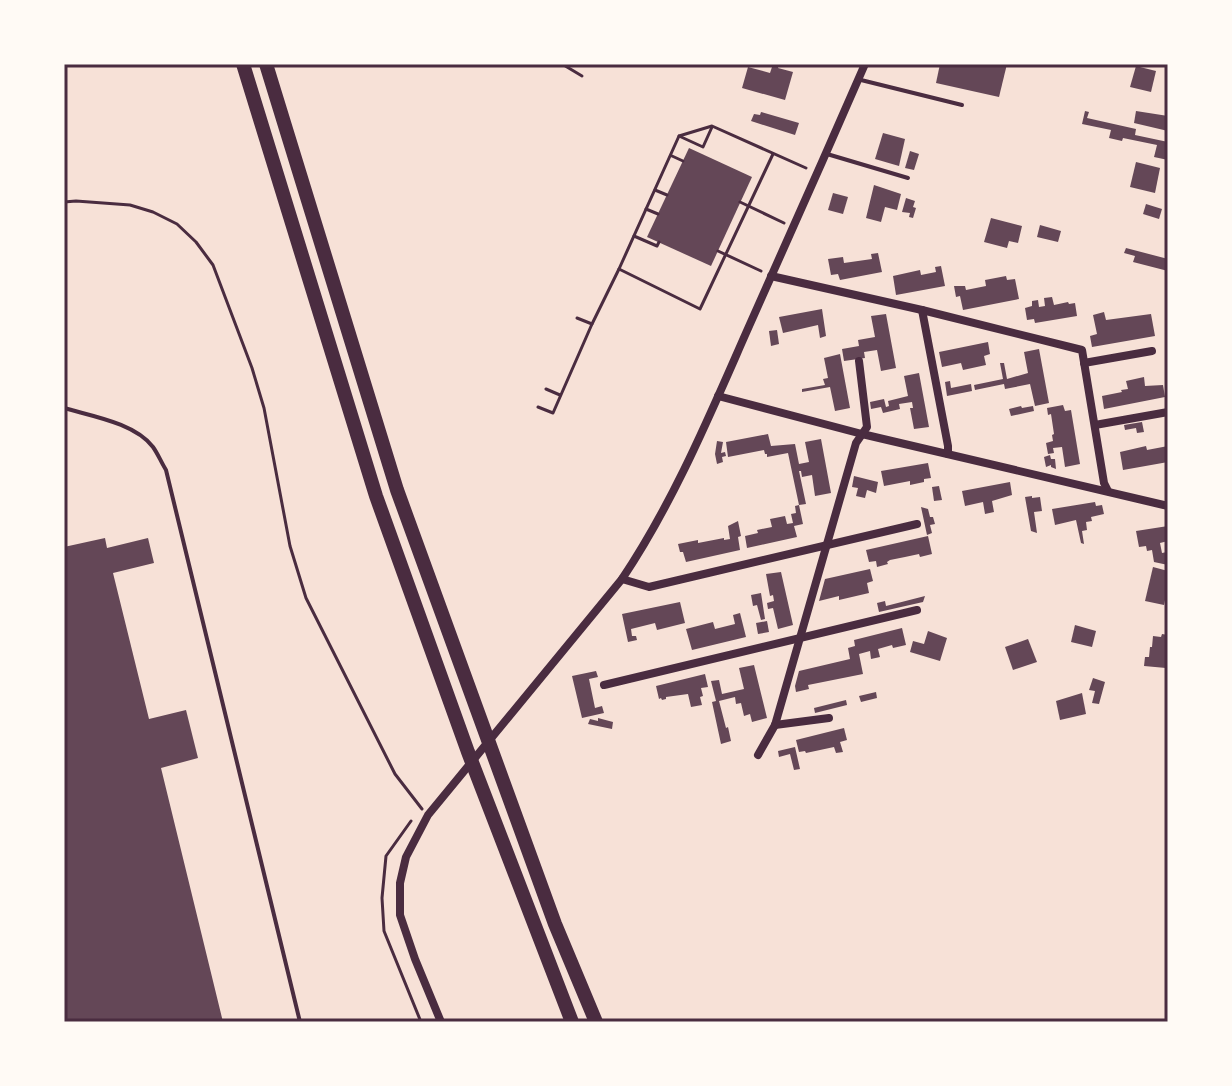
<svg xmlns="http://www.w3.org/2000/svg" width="1232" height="1086" font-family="'IBM Plex Sans',sans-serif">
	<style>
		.building { fill: #644757 }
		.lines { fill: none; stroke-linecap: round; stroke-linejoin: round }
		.path { stroke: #4a2c40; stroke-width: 3 }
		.service { stroke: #4a2c40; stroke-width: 4 }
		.minor { stroke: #4a2c40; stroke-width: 8 }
		.motorway { stroke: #4a2c40; stroke-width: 14 }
		.neatline { fill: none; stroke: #4a2c40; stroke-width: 3 }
	</style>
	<rect width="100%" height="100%" fill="#f7e1d7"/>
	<g class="building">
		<polygon points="773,64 779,64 778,68 793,72 785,100 742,88 748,67 770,73"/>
		<polygon points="940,64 1007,64 999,97 936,83"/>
		<polygon points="1136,66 1156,71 1151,92 1130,87"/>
		<polygon points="1085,111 1089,112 1087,118 1136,129 1135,135 1168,142 1168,160 1154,157 1157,145 1123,138 1122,141 1109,138 1111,130 1082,124"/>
		<polygon points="1136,111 1168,116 1168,131 1134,123"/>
		<polygon points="761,112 799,123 795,135 751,121 754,114 760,115"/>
		<polygon points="883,133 905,139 899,166 875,159"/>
		<polygon points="689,148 752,177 711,266 647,237"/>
		<polygon points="910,151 919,154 914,170 905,168"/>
		<polygon points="1136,162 1160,168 1155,193 1130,187"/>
		<polygon points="874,185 901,194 897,210 885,207 881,222 866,218"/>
		<polygon points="833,193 848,197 843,214 828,210"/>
		<polygon points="906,198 915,201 913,207 916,208 913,218 909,217 910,213 902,212"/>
		<polygon points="1146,204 1162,209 1159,219 1143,214"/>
		<polygon points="991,218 1022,226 1018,243 1009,241 1007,248 984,242"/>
		<polygon points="1040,225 1061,231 1058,242 1037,237"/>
		<polygon points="1126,248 1168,259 1168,271 1133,262 1135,256 1124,253"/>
		<polygon points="878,253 882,272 840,280 838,274 831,275 828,259 843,257 844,263 872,259 871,254"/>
		<polygon points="941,266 945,286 896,295 893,276 920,270 921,275 936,272 935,267"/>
		<polygon points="1006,276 1007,280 1015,279 1019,299 963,310 960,296 956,297 954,286 965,286 966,290 986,286 985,280"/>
		<polygon points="1052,297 1054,305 1068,302 1069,304 1075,303 1077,316 1035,323 1034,319 1027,320 1025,308 1032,306 1032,301 1038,300 1039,307 1045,306 1044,298"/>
		<polygon points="822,309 826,336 820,338 818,325 783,333 779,317"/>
		<polygon points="1104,312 1106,320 1151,314 1155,336 1092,347 1090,336 1097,334 1093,315"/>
		<polygon points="886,314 896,368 881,371 877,350 864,352 865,358 844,361 842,349 859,346 858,340 875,337 871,316"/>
		<polygon points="777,330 779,344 771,346 769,331"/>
		<polygon points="988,342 990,354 984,356 986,365 963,370 961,363 942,367 939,352"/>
		<polygon points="1039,349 1049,403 1035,406 1030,384 1005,389 1004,384 975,390 974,385 1003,379 1000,363 1004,363 1007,379 1028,373 1024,352"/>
		<polygon points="840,354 850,408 835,411 830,387 802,392 802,389 825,385 823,379 828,378 824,358"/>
		<polygon points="919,373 929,427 914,429 910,408 913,408 912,402 899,404 900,409 883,413 881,407 871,409 870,402 884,399 886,407 889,406 888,401 908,396 904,376"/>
		<polygon points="1144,377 1145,386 1163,385 1165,397 1104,409 1102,396 1122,392 1121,390 1128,389 1126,381"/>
		<polygon points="950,381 951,388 971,384 972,391 947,396 945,382"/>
		<polygon points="1063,405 1065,411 1071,410 1080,464 1065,467 1062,447 1053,448 1054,453 1048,454 1046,443 1053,441 1052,435 1054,434 1051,414 1048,415 1047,408"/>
		<polygon points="1021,406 1022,408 1033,406 1034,411 1011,416 1009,409"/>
		<polygon points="1142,422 1144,432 1137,433 1136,428 1125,430 1124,425"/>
		<polygon points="768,434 771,446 795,444 799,464 809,462 805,442 821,439 831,493 815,496 812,475 802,477 801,471 799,471 806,504 799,505 788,453 767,457 767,454 765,454 764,450 728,457 726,442"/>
		<polygon points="717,441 723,442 721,453 725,452 726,456 722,457 723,462 717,464 715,454"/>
		<polygon points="1146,446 1147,450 1168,446 1168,462 1123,470 1120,452"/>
		<polygon points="1050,455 1051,459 1055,459 1056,469 1051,467 1051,465 1046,467 1044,457"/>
		<polygon points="928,463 931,478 924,479 924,482 910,485 910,481 884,486 881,471"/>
		<polygon points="854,476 878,482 876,493 867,490 865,498 856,496 858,488 852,487"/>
		<polygon points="1010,482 1012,495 992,501 994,512 985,514 983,502 965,506 962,491"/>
		<polygon points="939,486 942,500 934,501 932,487"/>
		<polygon points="1032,496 1032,498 1040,497 1042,511 1034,512 1037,533 1031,531 1025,497"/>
		<polygon points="1095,502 1096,506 1102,505 1104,514 1091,517 1092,521 1086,522 1087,530 1082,531 1084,544 1081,543 1076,520 1055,525 1052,509"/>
		<polygon points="799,505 803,524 794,526 797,537 747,548 745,536 758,533 757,530 772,527 770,519 785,516 787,524 793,523 791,514 796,513 795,506"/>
		<polygon points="921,507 928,509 930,517 933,517 935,524 930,525 932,533 927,535"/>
		<polygon points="738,521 741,536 738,537 740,550 686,562 683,552 680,552 678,544 698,540 698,543 724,538 724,540 730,539 728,526"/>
		<polygon points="1168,526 1168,541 1160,543 1162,553 1167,552 1168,565 1154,562 1152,550 1147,551 1146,546 1139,547 1136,531"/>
		<polygon points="928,536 932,554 920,557 919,554 905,557 890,560 887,562 888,564 877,567 876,561 869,562 866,550"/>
		<polygon points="105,538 107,548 148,538 154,563 113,573 149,719 186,710 198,758 161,768 223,1022 64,1022 64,547"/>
		<polygon points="1153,567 1168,571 1168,586 1164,605 1145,601"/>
		<polygon points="870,569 873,581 867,583 869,593 839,600 839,596 819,601 825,579"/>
		<polygon points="781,572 793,625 778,629 773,608 768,609 767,603 774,601 773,595 770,596 766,574"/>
		<polygon points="761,593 765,619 761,620 757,605 753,606 751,595"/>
		<polygon points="925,596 923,602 879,612 877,603 885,601 886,606"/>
		<polygon points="680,602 685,623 657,630 655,623 631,629 632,636 636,636 637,640 628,642 622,614"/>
		<polygon points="740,613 746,637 692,650 686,629 713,622 715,629 735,624 733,615"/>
		<polygon points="767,621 769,632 758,634 756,623"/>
		<polygon points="1075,625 1096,631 1092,647 1071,642"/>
		<polygon points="902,628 906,645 893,648 892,645 878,649 880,657 871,659 870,651 859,654 863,674 808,685 809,689 796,692 795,686 799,671 850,659 848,648 855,646 854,640"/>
		<polygon points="928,631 947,638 940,661 910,652 913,641 924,644"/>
		<polygon points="1162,634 1168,635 1166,668 1144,666 1145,657 1149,657 1150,647 1152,647 1153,636 1161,637"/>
		<polygon points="1028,639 1037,662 1013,670 1005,647"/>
		<polygon points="754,665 767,718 752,722 750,714 744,716 741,703 736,704 735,697 719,701 726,728 728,727 731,741 721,744 712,702 716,701 711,681 719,680 722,694 744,689 739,668"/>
		<polygon points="596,671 598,677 589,679 595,708 602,706 604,713 582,718 572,676"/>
		<polygon points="705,674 708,687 701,688 703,696 700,697 702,705 691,707 688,694 666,697 666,699 662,700 661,698 659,699 656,686"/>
		<polygon points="1093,678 1105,682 1099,704 1092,703 1095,691 1089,690"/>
		<polygon points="876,692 877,698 861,702 859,696"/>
		<polygon points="1082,693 1086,714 1060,720 1056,701"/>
		<polygon points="846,700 847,705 815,713 814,708"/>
		<polygon points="598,718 613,722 612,729 588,724 590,719 598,721"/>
		<polygon points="844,728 847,740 840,742 843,752 836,753 834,747 806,753 805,751 799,752 796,740"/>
		<polygon points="795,747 800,769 794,770 790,754 779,757 778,751"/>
	</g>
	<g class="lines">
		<g class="path">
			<polyline points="562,64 582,76"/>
			<polyline points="679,136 703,147 712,127"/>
			<polyline points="672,156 683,161"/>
			<polyline points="655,190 667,195"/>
			<polyline points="64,202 76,201 130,205 153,212 177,224 196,242 213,265 252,368 264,408 290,546 306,598 395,774 422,809"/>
			<polyline points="740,202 784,223"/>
			<polyline points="646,209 658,214"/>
			<polyline points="634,236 657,246 659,242"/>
			<polyline points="718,251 761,271"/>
			<polyline points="619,269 679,136 712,126 806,168"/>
			<polyline points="577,318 592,324"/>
			<polyline points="546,389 560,395"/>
			<polyline points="538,407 553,413 592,324 619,269 700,309 773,154"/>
			<polyline points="411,821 386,856 382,898 384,931 421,1022"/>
		</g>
		<g class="service">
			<polyline points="861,80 962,105"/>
			<polyline points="827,154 908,178"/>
			<path d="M64,408C91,416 135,423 153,447C158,454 161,462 166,470L300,1022"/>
		</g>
		<g class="minor">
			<polyline points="771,276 922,310 1082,350 1104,483 1108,491"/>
			<polyline points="922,310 948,446 948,454"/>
			<polyline points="1084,363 1152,351"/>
			<polyline points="718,396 862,434 1168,506"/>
			<polyline points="1095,425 1168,412"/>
			<polyline points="622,579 649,587 917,524"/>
			<polyline points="604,685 917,610"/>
			<polyline points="775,725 829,718"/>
			<polyline points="758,755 775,725 856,443 867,427 859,361"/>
			<path d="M441,1022L415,959L400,915V883L406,857L428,815L622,579C673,503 709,417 746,333C786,243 826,154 865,64"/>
		</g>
		<g class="motorway">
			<polyline points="243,64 376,496 468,752 572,1022"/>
			<polyline points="266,64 397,490 555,924 596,1022"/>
		</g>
	</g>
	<rect width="1232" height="1086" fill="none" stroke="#fffaf5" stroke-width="132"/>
	<rect x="66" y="66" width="1100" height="954" class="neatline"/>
</svg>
